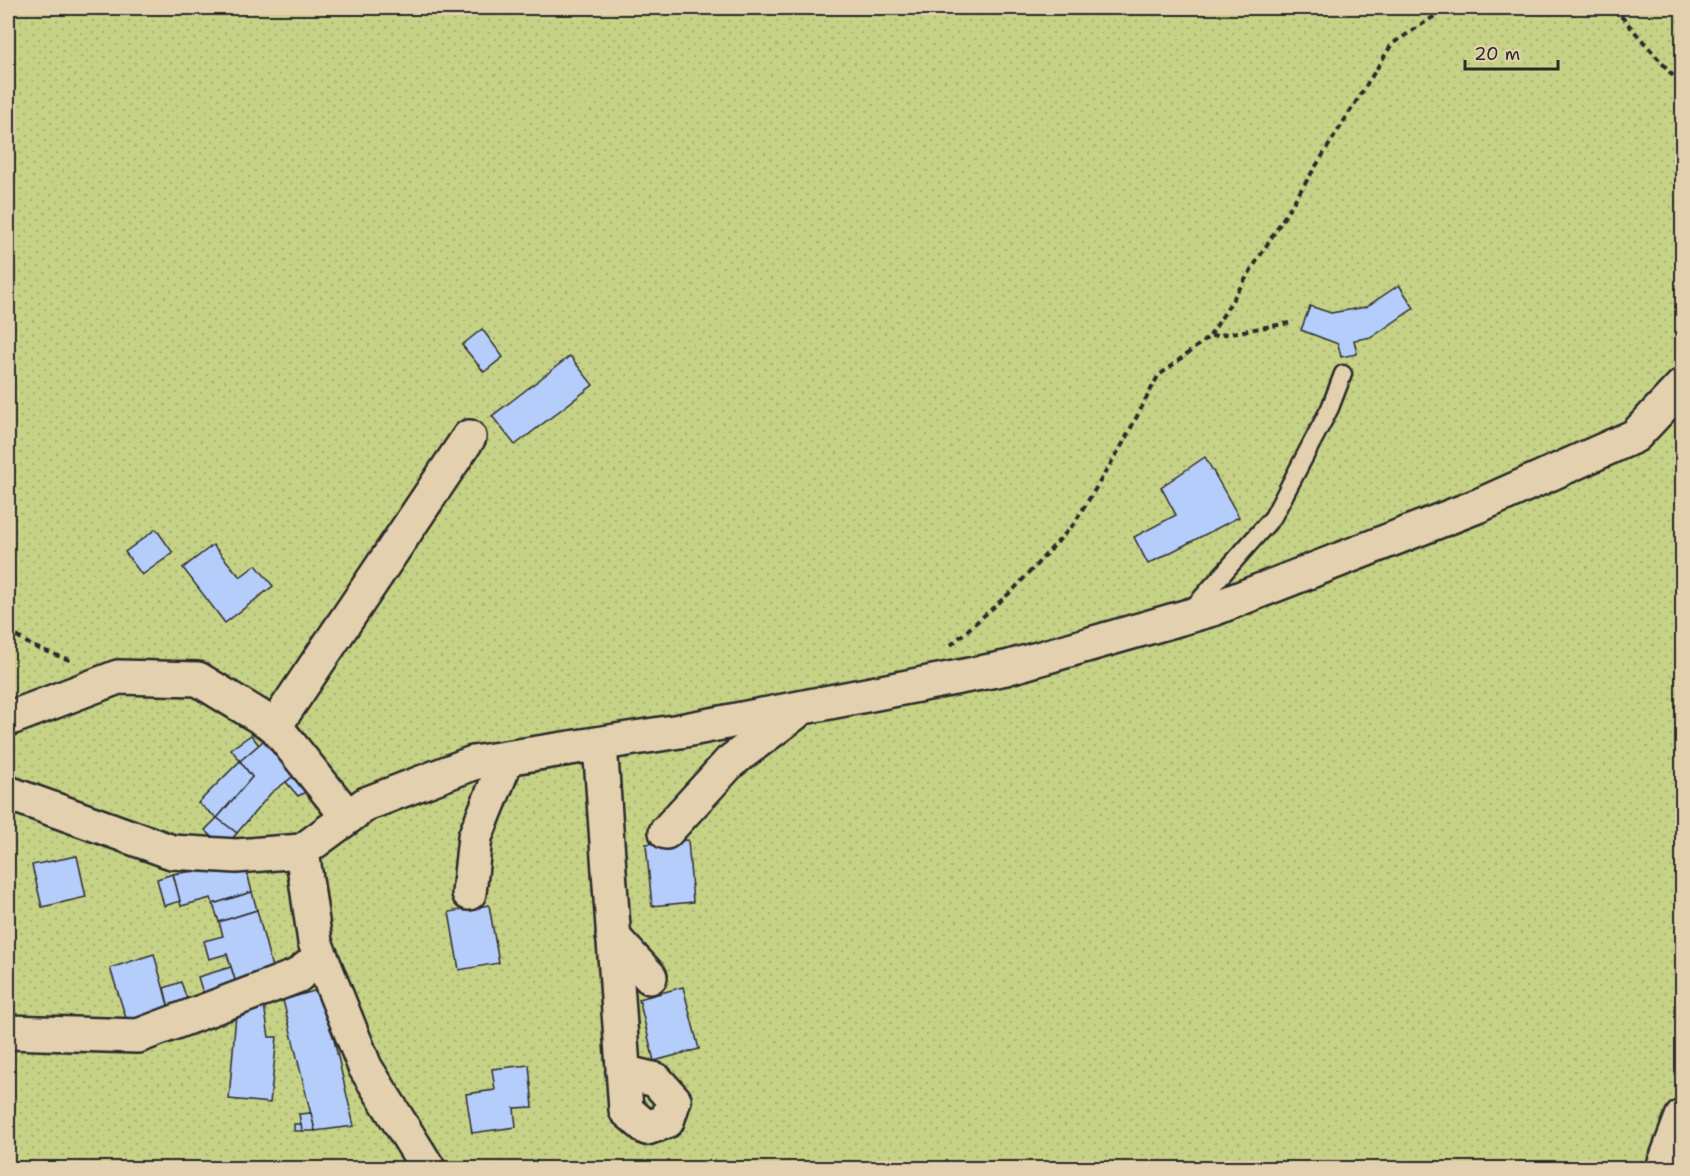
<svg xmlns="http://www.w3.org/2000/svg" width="1690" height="1176" font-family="'Shantell Sans',sans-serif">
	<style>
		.grass { fill: url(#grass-dots); stroke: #787e58; stroke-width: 1.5 }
		.building { fill: #b4cdfb; stroke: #2b2b2b; stroke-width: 1.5 }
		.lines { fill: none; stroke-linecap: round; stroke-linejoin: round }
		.service-casing { stroke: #2b2b2b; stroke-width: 21 }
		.minor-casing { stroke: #2b2b2b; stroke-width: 38 }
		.tertiary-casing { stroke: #2b2b2b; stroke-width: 38 }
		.path { stroke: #2b2b2b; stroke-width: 4; stroke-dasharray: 6 4.5; stroke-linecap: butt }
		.service { stroke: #e3d0ae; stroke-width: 16 }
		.minor { stroke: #e3d0ae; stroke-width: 33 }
		.tertiary { stroke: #e3d0ae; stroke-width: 33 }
	</style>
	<defs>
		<pattern id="grass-dots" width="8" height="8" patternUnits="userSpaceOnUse" patternTransform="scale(1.5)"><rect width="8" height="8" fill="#c6d286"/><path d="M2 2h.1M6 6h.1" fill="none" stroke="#aab474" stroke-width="1.8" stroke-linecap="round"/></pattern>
	</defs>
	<rect width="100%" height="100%" fill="#e3d0ae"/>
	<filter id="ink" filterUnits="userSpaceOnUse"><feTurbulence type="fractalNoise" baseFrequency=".0167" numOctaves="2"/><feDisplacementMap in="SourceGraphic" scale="12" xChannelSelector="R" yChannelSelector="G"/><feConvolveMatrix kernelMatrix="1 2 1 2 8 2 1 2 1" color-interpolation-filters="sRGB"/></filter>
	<g filter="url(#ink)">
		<rect class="grass" x="8" y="8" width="1674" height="1160"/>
		<g class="building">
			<polygon points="1399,285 1414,308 1372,337 1354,340 1357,354 1341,357 1338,344 1301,330 1310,306 1331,313 1366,307"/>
			<polygon points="482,329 503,357 484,372 462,345"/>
			<polygon points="570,356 593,385 515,445 492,416"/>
			<polygon points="1205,457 1239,517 1148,564 1134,537 1176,515 1161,487"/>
			<polygon points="156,529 173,553 142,575 125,552"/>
			<polygon points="213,545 240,577 256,565 273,586 225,623 183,568"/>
			<polygon points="251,735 259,745 240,761 231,749"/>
			<polygon points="269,736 299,772 271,793 237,833 217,818 252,777 240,761"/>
			<polygon points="240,761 252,777 217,818 198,803"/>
			<polygon points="299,772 312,789 298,796 286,782"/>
			<polygon points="217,818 237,833 230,841 217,841 205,830"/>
			<polygon points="688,840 693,902 652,906 646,844"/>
			<polygon points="77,856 86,897 42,907 32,865"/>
			<polygon points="245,864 252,892 213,904 211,898 181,906 173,874"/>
			<polygon points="173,874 180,901 164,906 157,879"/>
			<polygon points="252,892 257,910 219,922 213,904"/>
			<polygon points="489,905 499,963 459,970 449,912"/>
			<polygon points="257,910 275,979 238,990 227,954 209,959 204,941 223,936 219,922"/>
			<polygon points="154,954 170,1012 128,1024 110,968"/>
			<polygon points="231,967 238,990 205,1000 198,977"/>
			<polygon points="181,982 189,1005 170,1012 164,988"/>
			<polygon points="683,987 699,1049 654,1061 639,999"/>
			<polygon points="314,991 325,1001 354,1126 315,1131 283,1000"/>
			<polygon points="264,1005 269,1037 277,1037 270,1103 229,1099 236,1014"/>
			<polygon points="529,1065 533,1107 514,1108 516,1127 472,1133 466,1094 495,1090 492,1069"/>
			<polygon points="311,1113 315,1131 302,1131 299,1114"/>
			<polygon points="294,1124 301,1124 302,1131 294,1131"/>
		</g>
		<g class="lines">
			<g class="service-casing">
				<polyline id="service" points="1191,610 1273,517 1330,408 1343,374"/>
			</g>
			<g class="minor-casing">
				<g id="minor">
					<polyline points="8,719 118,677 198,679 275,726 348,817"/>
					<polyline points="275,726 469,437"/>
					<polyline points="600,744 626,1110 647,1128 667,1121 674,1100 656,1080 623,1072"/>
					<polyline points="8,793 172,852 236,856 302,851"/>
					<polyline points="666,832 730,762 795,713"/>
					<polyline points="469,893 475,837 507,758"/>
					<polyline points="613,937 650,977"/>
					<polyline points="8,1032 138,1036 297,976 321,957"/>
					<polyline points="428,1168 365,1067 315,942 302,851 366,804 473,763 680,731 1006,668 1213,609 1480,505 1635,436 1682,386"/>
				</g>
			</g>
			<g class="tertiary-casing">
				<polyline id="tertiary" points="1663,1168 1682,1117"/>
			</g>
			<g class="path">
				<polyline points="1614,8 1682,86"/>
				<polyline points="1210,336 1392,44 1447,8"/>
				<polyline points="8,630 32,646 72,661"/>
				<polyline points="951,645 1014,589 1074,524 1122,445 1158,376 1209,337 1289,323"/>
			</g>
			<use href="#service" class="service"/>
			<use href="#minor" class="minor"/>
			<use href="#tertiary" class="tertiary"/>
		</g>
	</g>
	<rect width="1690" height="1176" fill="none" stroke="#e3d0ae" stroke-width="30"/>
	<rect x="15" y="15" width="1660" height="1146" fill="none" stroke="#2b2b2b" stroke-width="2" filter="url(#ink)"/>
	<path d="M1465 60v9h93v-9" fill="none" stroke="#2b2b2b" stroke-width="3"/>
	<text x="1474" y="60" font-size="18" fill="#2b2b2b" stroke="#e3d0ae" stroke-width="4.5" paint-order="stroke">20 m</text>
</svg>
